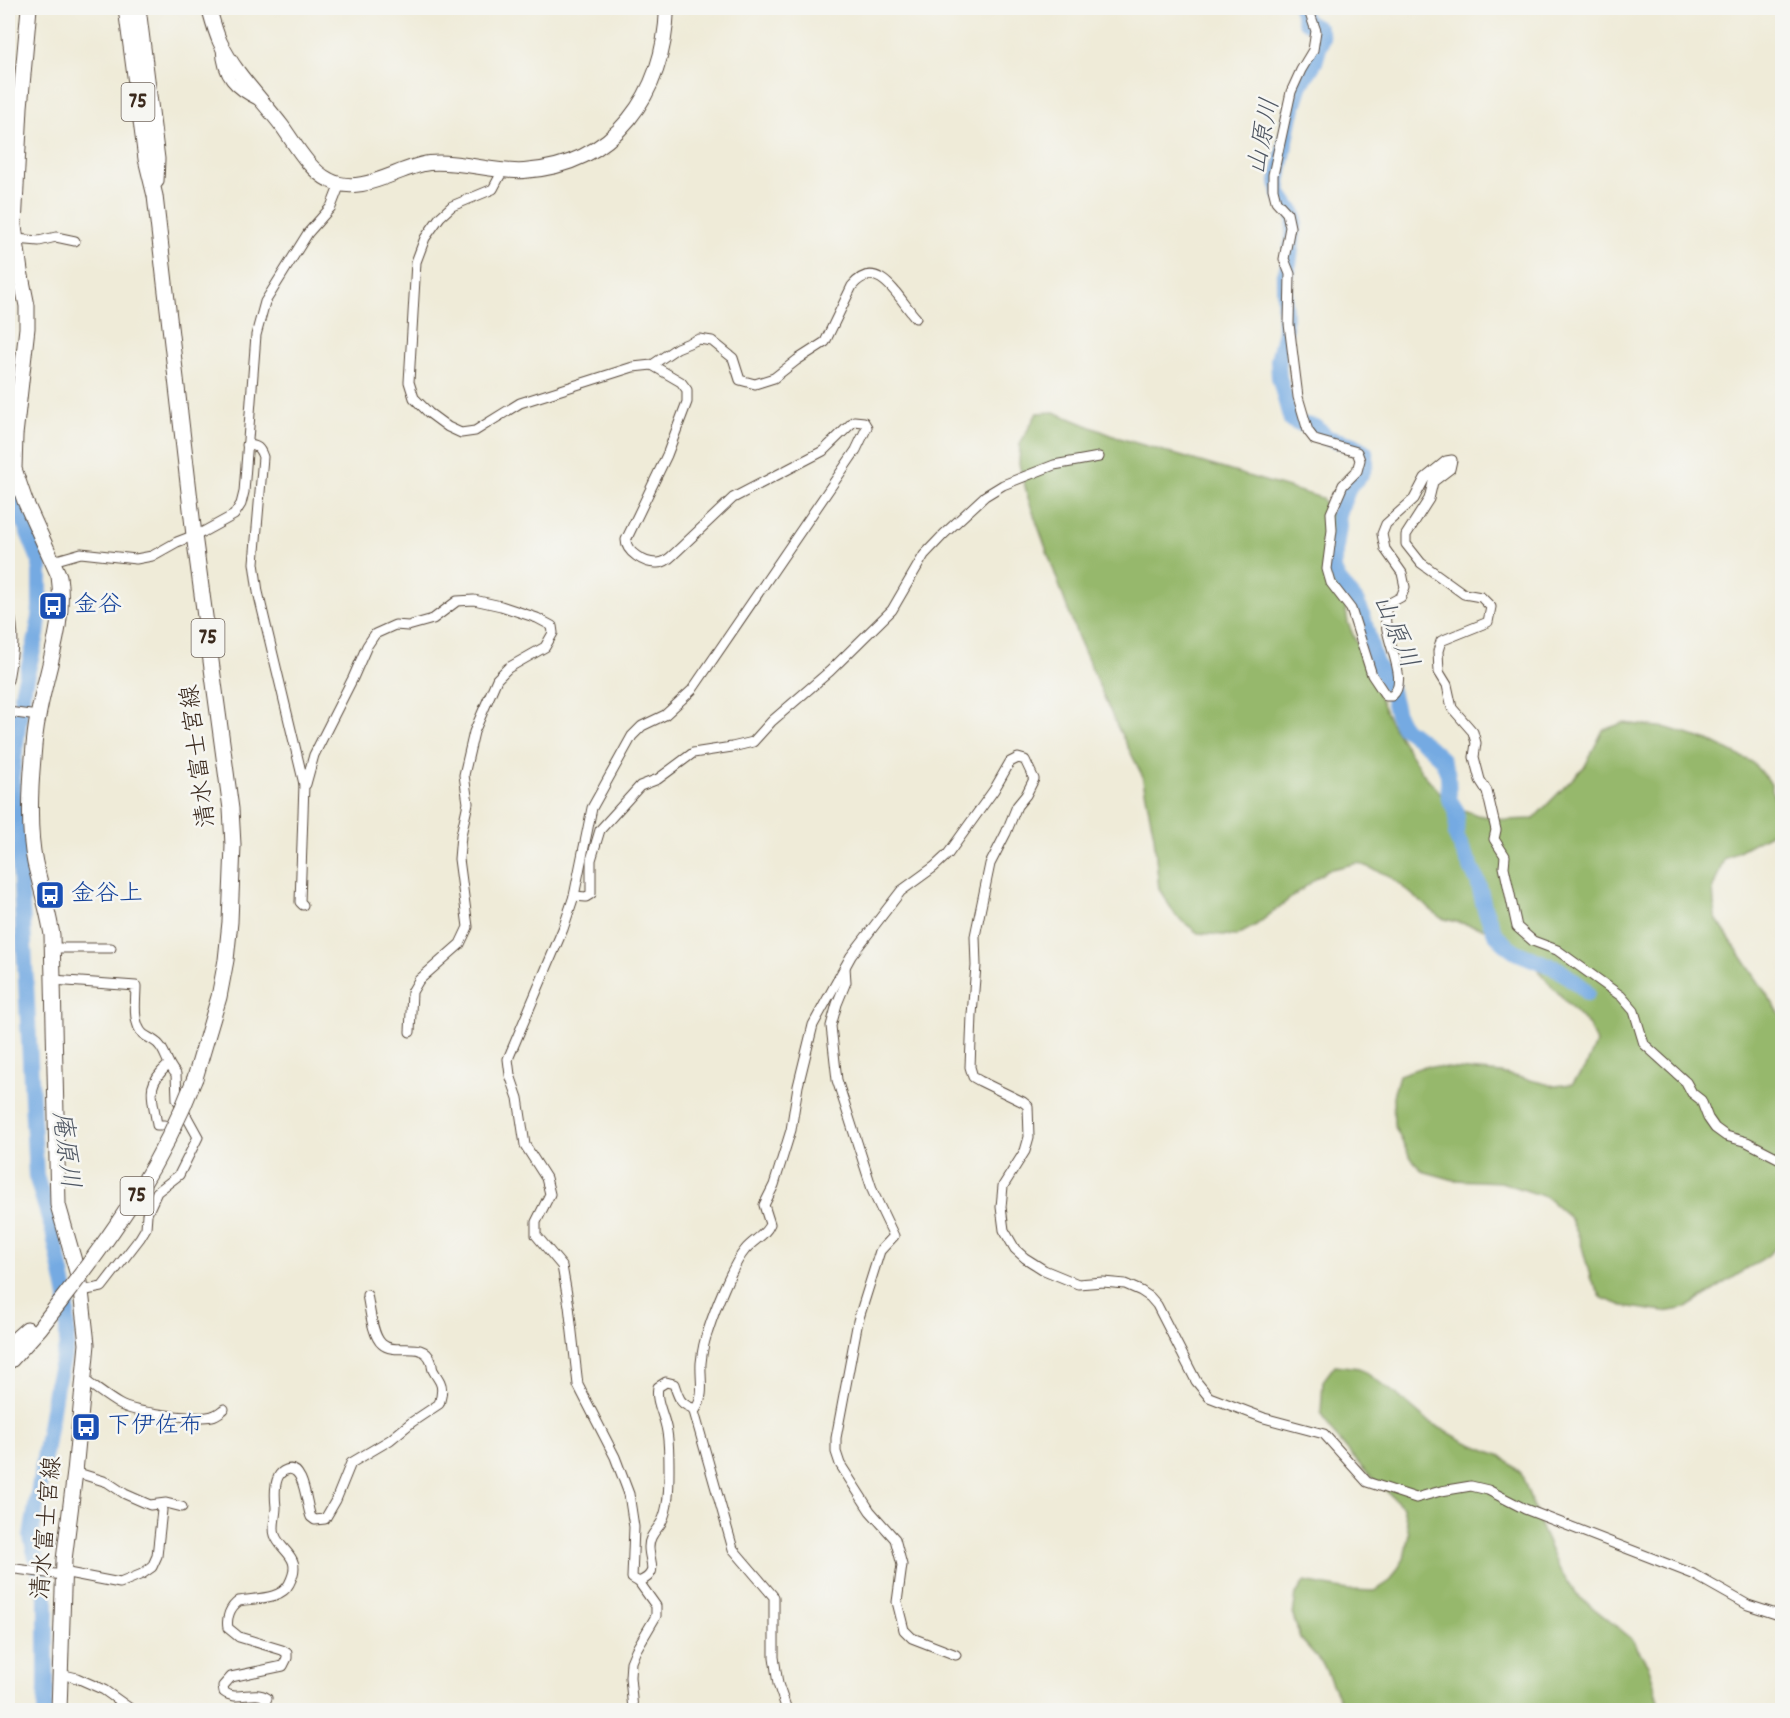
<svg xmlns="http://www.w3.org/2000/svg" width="1790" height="1718" font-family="Dekko,'Klee One',sans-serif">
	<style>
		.forest { fill: #96b86c; stroke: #687145; stroke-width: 1.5 }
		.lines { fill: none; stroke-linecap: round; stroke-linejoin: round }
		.river { stroke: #75aae2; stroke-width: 16 }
		.street-casing { stroke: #56473a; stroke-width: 11 }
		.secondary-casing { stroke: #56473a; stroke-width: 16 }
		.primary-casing { stroke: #56473a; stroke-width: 17 }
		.street { stroke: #fff; stroke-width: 9 }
		.secondary { stroke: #fff; stroke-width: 14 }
		.primary { stroke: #fff; stroke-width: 15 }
		.primary-bridge-casing { stroke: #56473a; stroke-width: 17; stroke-linecap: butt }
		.primary-bridge { stroke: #fff; stroke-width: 15 }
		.labels { text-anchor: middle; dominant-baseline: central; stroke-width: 5; stroke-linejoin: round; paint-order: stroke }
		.shield { fill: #f6f6f2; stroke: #73675e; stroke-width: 1.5 }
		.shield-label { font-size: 22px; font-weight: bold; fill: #3b2a1e }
		.transit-label { font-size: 24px; fill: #164399; stroke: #f6f6f2; text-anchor: start }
		.street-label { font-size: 24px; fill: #3b2a1e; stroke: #f6f6f2 }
		.water-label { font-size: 26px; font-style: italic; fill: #4f5763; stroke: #f6f6f2 }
	</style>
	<rect width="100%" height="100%" fill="#f6f6f2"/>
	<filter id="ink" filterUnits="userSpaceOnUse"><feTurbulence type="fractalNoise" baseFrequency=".0167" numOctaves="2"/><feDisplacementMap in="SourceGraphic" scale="12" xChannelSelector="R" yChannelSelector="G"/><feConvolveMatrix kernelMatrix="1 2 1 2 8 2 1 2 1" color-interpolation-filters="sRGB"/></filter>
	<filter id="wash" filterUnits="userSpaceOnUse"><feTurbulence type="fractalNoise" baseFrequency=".008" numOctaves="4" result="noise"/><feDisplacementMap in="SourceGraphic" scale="24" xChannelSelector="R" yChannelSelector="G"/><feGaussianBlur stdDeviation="1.35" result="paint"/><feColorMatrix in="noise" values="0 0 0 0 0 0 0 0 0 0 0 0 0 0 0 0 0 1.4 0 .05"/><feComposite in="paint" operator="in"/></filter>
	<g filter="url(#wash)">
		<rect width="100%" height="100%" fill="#efebd8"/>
		<g class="forest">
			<polygon points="1054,412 1116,437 1322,498 1331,517 1348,623 1389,720 1422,772 1451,805 1477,815 1506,820 1533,819 1585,766 1603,730 1623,723 1667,728 1709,741 1752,762 1771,784 1778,815 1770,834 1724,859 1713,888 1715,917 1782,1017 1782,1242 1767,1256 1686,1308 1664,1312 1623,1306 1602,1298 1591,1280 1580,1239 1570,1218 1546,1197 1501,1182 1454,1180 1422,1171 1409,1155 1394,1125 1393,1096 1399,1075 1425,1066 1501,1073 1555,1086 1572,1084 1586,1067 1596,1043 1589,1026 1547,981 1523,950 1501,933 1441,918 1388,875 1358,863 1327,870 1256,925 1236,936 1198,933 1176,916 1159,889 1154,836 1142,775 1114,720 1077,635 1029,501 1019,464 1020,444 1037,413"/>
			<polygon points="1335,1365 1359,1368 1396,1394 1427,1421 1464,1441 1501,1456 1521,1473 1542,1530 1560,1571 1577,1595 1631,1638 1648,1665 1662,1710 1344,1710 1323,1664 1300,1638 1293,1616 1296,1594 1304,1582 1348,1590 1375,1591 1390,1581 1404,1559 1409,1533 1403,1507 1364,1470 1332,1432 1321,1412 1323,1381"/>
		</g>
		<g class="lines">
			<g class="river">
				<polyline points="1301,8 1305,21 1319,29 1322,38 1315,62 1301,84 1291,115 1278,182 1280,194 1294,214 1295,221 1289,263 1284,277 1285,331 1278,360 1279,377 1291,420 1297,423 1316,427 1328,438 1354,445 1365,452 1366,464 1361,475 1350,485 1338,515 1339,526 1333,567 1338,579 1356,601 1362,613 1375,661 1391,691 1397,715 1403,727 1428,746 1442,759 1448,774 1449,799 1457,812 1456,836 1478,882 1485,910 1495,933 1504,943 1518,953 1558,969 1582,987 1587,993"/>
				<polyline points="8,489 24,523 40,562 40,609 37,635 23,689 12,775 20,868 36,1176 53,1231 67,1297 67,1345 56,1385 31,1537 46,1596 46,1688 45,1710"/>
			</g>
		</g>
	</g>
	<g filter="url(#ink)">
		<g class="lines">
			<g class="street-casing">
				<g id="street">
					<path d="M1308,8L1316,31L1313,50L1301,70L1291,92L1273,175V189L1276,201L1287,213L1290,227L1284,259L1290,274L1289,324L1298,397L1308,431L1315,440L1357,452L1360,460L1357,471L1343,485L1331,513L1332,530L1327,569L1331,583L1351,609L1372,675L1386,696H1392C1413,677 1376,631 1388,604L1401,597L1405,587L1402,573L1385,549L1382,534L1386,524L1414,499L1425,478L1446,461L1452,460L1450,469L1433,482L1429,499L1406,535V544L1421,563L1464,594L1481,597L1491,607L1488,622L1441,641L1438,651L1439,672L1447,685L1452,708L1473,732L1476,743L1474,757L1480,780L1487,791L1496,830L1494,839L1505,856L1504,867L1517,927L1533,941L1557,950L1621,996L1634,1011L1644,1044L1686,1082L1692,1093L1701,1100L1708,1118L1715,1128L1726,1136L1747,1142L1782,1160"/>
					<path d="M221,48C222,77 234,89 259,101"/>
					<path d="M503,170L493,189L452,206L440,217L425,238L416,262L409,382L414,398L429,413L448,427L461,433L475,431L520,403L633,367L652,365L677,348L699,339L712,341L733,358L740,380L755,384L774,378L797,360L825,342L852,286C879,254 900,302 916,318"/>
					<polyline points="16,239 39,241 56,237 75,241"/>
					<path d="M247,445C257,445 260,448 263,457L254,563L258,592L304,784L300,902L303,905"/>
					<polyline points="53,561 81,553 136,559 152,556 177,542 203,532 234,515 241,504 244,492 256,335 265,302 308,233 331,207 340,184"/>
					<path d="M8,607C16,635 13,652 8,680"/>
					<polyline points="8,712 38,716"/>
					<polyline points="304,784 306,784 314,755 353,678 367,646 375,634 395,625 408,626 433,619 457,601 474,600 501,606 537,618 552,626 553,633 545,647 508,668 497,679 474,732 464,775 468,803 461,835 459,859 468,927 460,944 419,980 412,992 410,1032"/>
					<polyline points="574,896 586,897 591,894 591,860 600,830 640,786 658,779 693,753 732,747 753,742 772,721 830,671 892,610 924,555 944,534 985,496 1003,485 1054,465 1099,457"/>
					<polyline points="52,948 111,948"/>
					<polyline points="845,967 846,982 837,1004 831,1026 837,1080 873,1192 894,1236 880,1251 858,1321 836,1438 836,1452 840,1464 870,1511 895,1539 902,1565 897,1602 904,1630 912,1638 956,1655"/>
					<path d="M53,980L136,986C136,1000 132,1023 143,1034C148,1038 155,1040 159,1045C166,1052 166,1063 176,1074L177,1099L198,1137L179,1175L157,1192L147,1214L146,1228L140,1238L102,1287L81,1291"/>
					<path d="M164,1125H157C153,1096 144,1087 168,1065"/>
					<path d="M84,1380C96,1388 107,1397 119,1404C134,1413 196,1420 212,1416C217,1415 220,1412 224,1409"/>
					<polyline points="693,1408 733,1549 774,1597 774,1657 778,1684 787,1710"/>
					<polyline points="75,1472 107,1482 125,1494 150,1505 166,1503 182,1507"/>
					<polyline points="8,1568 63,1575"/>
					<polyline points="63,1572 120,1583 142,1574 152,1567 157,1556 162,1510 158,1505"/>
					<path d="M639,1582C660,1573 649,1563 649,1547C649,1536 656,1531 661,1523C669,1509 669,1485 669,1469C669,1457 669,1443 667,1432C665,1416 655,1402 658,1387L666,1382L674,1384C679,1399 680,1405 696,1409C705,1394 700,1380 701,1363C702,1353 704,1341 708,1331C714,1312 732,1265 745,1250C753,1240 765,1236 770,1224L764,1205L774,1185L791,1130L798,1086L813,1025L851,956L901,891L934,867L948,854L994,790L1010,762L1018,758L1025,760L1034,779L1026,795L1017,806L1006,833L990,864L975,936L976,966L972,1015L970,1067L973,1077L980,1081L1023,1102L1028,1106L1029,1137L1025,1151L1003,1186L1001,1207L1004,1230L1015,1249L1025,1258L1044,1270L1078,1284L1103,1282L1125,1284L1141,1291L1150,1297L1157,1305L1196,1381L1209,1397L1264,1418L1324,1434L1367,1482L1416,1498L1441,1491L1471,1486L1488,1490L1525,1509L1693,1574L1748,1605L1782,1616"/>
					<polyline points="60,1674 77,1678 104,1690 132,1710"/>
					<path d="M262,1710L267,1698C254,1689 237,1702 224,1692L223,1686L231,1677L283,1666L287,1658V1653L282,1650L239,1637L228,1628C226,1618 230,1607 239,1601C254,1598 281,1600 289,1584C304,1556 281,1553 275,1535C272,1527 276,1516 276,1507C275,1498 273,1474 286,1470C305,1463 306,1506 311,1517L315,1520L325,1519L336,1500L351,1463L390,1440L412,1422L439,1404C441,1398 443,1388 440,1382C438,1378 435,1374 433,1370C431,1365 433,1366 431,1361C423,1339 395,1356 382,1344C372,1336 370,1308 367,1295"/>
					<path d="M633,1710L630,1677L631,1662L636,1650L656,1616V1606L639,1582L632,1578L634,1527L629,1494L615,1457L578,1385L569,1306L562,1266L536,1235V1222L550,1194L546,1178L525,1145L518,1098L510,1075L508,1059L563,929L574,896L592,808L632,736L642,726L665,715L692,690L856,450L867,427L864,422L854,421L823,451L733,498L674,554C669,559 663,564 656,563C644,563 626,552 626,540L667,455L687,402V390L681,382L652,365"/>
				</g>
			</g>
			<g class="secondary-casing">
				<path id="secondary" d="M209,8C212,19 215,31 220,42C235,74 261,98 282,126C295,144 309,170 329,180C361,197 398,167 429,163C461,160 493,173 524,171C616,165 664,93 667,8"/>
			</g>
			<g class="primary-casing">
				<g id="primary">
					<path d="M29,8L20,107L14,226L20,271L27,306V328L15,435L14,469L25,501L59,576C66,624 46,670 38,717C35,730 34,744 33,758C30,792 28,830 35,863C41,888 48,910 52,935L58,1205L80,1282L87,1344L75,1472L64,1560L59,1710"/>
					<polyline points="126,8 146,159 155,196 194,535 231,809 233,845 230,922 226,960 219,997 195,1078"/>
					<polyline points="138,8 157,159 156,181"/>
					<polyline points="8,1346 27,1329"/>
					<polyline points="8,1360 11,1360 40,1328 60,1302"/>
				</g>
			</g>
			<use href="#street" class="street"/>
			<use href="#secondary" class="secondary"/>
			<use href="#primary" class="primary"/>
			<g class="primary-bridge-casing">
				<path id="primary-bridge" d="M60,1302C116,1230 162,1164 195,1078"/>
			</g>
			<use href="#primary-bridge" class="primary-bridge"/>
		</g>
	</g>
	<defs>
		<g id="bus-square" transform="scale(1.5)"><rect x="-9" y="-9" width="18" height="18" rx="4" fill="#1a4fb4" stroke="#f6f6f2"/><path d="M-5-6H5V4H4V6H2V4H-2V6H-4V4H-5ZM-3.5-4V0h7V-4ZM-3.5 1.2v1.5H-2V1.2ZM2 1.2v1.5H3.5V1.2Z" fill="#fff"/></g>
	</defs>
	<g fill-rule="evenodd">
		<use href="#bus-square" x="53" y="606"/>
		<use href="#bus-square" x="50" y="895"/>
		<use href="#bus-square" x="86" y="1427"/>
	</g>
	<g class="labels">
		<g class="shield">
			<rect x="121.5" y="83" width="33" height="38" rx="4.5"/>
			<rect x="191.5" y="619" width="33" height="38" rx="4.5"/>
			<rect x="120.5" y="1177" width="33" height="38" rx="4.5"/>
		</g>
		<g class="shield-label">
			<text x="138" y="102">75</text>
			<text x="208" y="638">75</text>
			<text x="137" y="1196">75</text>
		</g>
		<g class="transit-label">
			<text x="74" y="606">金谷</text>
			<text x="71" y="895">金谷上</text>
			<text x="107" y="1427">下伊佐布</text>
		</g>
		<g class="street-label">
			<text transform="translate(200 756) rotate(-97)">清水富士宮線</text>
			<text transform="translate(48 1528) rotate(-85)">清水富士宮線</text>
		</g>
		<g class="water-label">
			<text transform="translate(1265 137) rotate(-79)">山原川</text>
			<text transform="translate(1394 632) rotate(67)">山原川</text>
			<text transform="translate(64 1150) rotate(83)">庵原川</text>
		</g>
	</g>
	<rect width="1790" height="1718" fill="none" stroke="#f6f6f2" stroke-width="30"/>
</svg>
